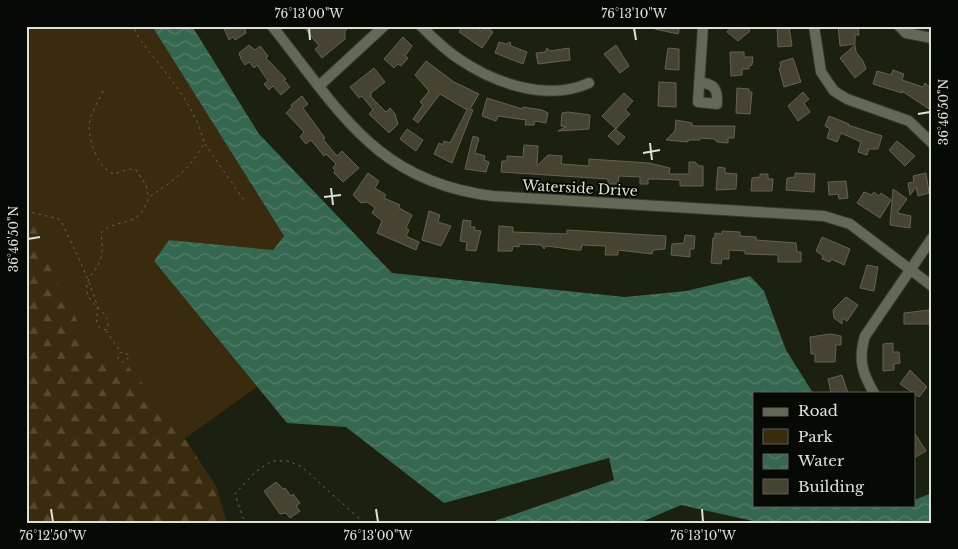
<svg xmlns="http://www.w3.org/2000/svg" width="958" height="549" font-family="'Libre Baskerville',serif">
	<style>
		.green { fill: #3b2b0e }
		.forest { fill: url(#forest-firs) }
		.water { fill: url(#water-waves) }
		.building { fill: #464332; stroke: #656250 }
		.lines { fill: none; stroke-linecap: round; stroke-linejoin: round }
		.minor-casing { stroke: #363930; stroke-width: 12 }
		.path { stroke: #626659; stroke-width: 1; stroke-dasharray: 2.5 4; stroke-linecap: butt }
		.minor { stroke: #646957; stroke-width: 10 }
		.ticks { fill: none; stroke: #dde1d7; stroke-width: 2 }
		.labels { text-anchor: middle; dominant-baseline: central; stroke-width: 4; stroke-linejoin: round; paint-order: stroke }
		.street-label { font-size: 14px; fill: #dde1d7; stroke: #070904 }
		.neatline { fill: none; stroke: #dde1d7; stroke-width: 2 }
		.ticks-label { font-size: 12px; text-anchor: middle; fill: #dde1d7 }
	</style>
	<defs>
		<pattern id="forest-firs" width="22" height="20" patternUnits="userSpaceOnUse" patternTransform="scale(1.25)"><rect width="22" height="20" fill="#3b2b0e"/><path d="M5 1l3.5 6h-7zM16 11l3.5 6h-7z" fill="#574930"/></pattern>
		<pattern id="water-waves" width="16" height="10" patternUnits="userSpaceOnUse" patternTransform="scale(1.25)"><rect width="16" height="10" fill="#366851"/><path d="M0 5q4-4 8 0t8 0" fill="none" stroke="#537d69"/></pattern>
	</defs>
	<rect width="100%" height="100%" fill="#1c2011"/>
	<polygon class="green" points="26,26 152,26 284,236 273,250 169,240 154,261 257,387 141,470 26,310"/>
	<polygon class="forest" points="26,204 54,275 97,360 126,364 170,416 216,486 227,523 26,523"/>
	<polygon class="water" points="152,26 192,26 259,134 392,273 625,297 686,291 750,276 764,291 786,350 813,393 754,393 754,505 914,505 914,500 932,493 932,523 762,523 681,505 639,523 489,523 614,480 609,458 444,503 346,427 287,423 154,261 169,240 273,250 284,236"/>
	<g class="building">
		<polygon points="223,26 241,26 245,29 246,33 235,40 233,37 229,40"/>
		<polygon points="303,26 350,26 345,31 345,39 322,58 315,49 319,46"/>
		<polygon points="463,26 475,26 481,31 485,26 493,32 482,48 459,32"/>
		<polygon points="656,26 680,26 678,34 655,29"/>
		<polygon points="732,26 745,26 750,31 738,41 727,32"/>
		<polygon points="777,26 789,26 792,46 778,47"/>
		<polygon points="838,26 858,27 859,35 855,35 855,44 840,46"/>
		<polygon points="403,37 412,46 405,56 408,58 401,66 398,64 394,68 384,59"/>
		<polygon points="499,42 506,44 510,42 511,46 527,52 523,64 495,53"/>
		<polygon points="249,45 255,50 260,46 268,56 266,58 286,79 284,80 290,87 281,95 273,86 269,90 264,84 268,81 257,65 254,68 249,62 245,65 241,59 239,53"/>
		<polygon points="616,45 629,66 620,73 604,54"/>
		<polygon points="855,45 856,52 863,61 866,69 855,78 840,58"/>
		<polygon points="547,48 550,51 569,48 570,60 538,64 536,53 545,52"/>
		<polygon points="668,48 679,49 679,70 665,69"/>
		<polygon points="730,52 744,52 744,57 753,57 752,65 749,66 749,69 742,69 742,75 731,76"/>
		<polygon points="793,58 801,82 784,87 779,68 781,67 780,62"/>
		<polygon points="426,61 454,82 479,94 470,109 473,110 452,163 434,154 439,143 443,145 444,141 450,143 467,110 440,94 418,123 413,119 423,105 420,102 429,91 415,75"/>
		<polygon points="374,68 385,82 371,93 371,97 386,112 390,108 395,114 398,124 389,133 369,114 373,110 362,96 359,98 350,87"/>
		<polygon points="893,70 904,74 902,80 923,87 925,83 931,88 929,91 932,93 932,111 902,91 902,93 873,84 877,71 891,75"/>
		<polygon points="659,82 676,83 676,107 658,106"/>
		<polygon points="737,88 749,89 749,92 752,92 750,114 736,113"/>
		<polygon points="803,92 809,99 804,103 810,112 798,121 788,106"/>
		<polygon points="624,93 633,101 625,110 630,114 616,129 602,116"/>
		<polygon points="302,96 308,104 303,108 325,138 323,139 337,156 342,151 359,168 343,182 334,173 335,170 333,168 336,164 326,154 324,156 311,140 306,144 300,137 304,132 286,113 292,107 291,105"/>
		<polygon points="487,98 522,109 523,107 542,110 548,113 546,123 535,121 534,125 525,125 526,120 498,116 496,121 482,116"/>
		<polygon points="568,112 590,115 589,129 558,131 566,127 561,126 562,113"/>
		<polygon points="829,116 849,124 848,125 882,136 878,149 869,149 867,155 858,152 861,142 841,133 837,142 827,138 830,129 825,126"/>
		<polygon points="676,120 692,123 692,126 735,126 734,138 728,138 728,143 717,142 714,139 700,138 700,140 688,140 688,142 666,140 675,131"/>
		<polygon points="407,129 423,140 416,151 400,139"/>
		<polygon points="615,129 625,137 618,145 608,136"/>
		<polygon points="473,136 479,138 475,153 485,156 484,160 489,162 486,172 465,169"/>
		<polygon points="897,141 915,156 905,166 889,150"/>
		<polygon points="524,145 538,146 537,166 548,155 562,156 561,164 589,166 589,159 649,163 670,168 669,174 689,174 689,162 695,162 699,166 703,166 703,186 680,186 680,180 657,179 648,179 648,184 640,184 640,177 619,176 618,184 608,184 608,179 501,172 502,161 507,161 507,156 523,157"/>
		<polygon points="718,167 725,168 725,173 737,174 736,189 716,190"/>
		<polygon points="368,173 379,181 375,188 386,195 384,198 400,205 399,208 412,215 406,228 409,230 406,236 419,242 416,250 377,233 382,221 372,213 375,208 367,202 361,203 353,195"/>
		<polygon points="795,173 815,174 814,192 786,190 787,178 795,177"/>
		<polygon points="926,173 929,193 918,196 916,187 910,195 908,183 914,182 913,176"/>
		<polygon points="760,174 768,174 768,179 773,179 772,191 751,191 752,178 760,177"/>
		<polygon points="846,181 848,198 839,199 838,194 829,195 828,182"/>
		<polygon points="893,189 907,199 897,213 911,216 910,228 890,225"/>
		<polygon points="864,192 872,195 874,192 879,196 881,193 891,200 880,218 857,203"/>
		<polygon points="429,211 440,215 438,222 451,226 441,246 422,240"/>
		<polygon points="463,220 471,221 470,227 475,227 474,230 481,231 476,251 466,250 467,242 460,241"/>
		<polygon points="499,226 513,227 513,232 567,234 567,230 666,236 665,249 653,250 652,254 618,250 618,255 605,255 606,246 582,245 581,250 576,250 547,246 544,249 541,245 519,244 519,247 513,246 512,251 498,251"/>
		<polygon points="722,231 740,232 740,236 756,237 756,240 796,243 797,252 801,252 801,262 778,262 778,255 745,254 745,251 729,250 729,259 722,259 721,264 711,263 713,238 715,238 715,233 722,234"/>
		<polygon points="685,235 695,236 694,249 690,249 690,257 671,255 672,244 684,243"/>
		<polygon points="822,237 850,249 844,265 831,259 830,262 822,259 823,256 816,251"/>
		<polygon points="867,265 878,267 874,291 860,288"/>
		<polygon points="846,297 858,305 847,321 842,318 842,324 834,318 833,310"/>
		<polygon points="929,310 930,324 904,324 904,313"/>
		<polygon points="830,334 841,336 841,345 836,345 835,362 815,362 815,354 811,354 810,337"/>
		<polygon points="893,343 893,352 899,352 900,363 894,364 894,370 883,371 883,344"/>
		<polygon points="910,370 927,387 919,397 900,384"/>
		<polygon points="842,375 848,393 831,393 828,379"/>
		<polygon points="914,432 926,451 914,458"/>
		<polygon points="276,482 283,489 285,488 291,496 293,494 300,503 296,506 300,511 290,518 286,513 280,514 264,491"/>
	</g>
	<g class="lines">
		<g class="minor-casing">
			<g id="minor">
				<path d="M272,26C340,111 376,182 493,196L824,216L850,224L932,286"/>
				<path d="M421,26C433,38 445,50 459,59C494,83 547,102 589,83"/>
				<polyline points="814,26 821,72 834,91 847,99 909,121 932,143"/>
				<polyline points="899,26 906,33 932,38"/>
				<path d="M699,82C714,84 718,88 717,104L698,102L703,26"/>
				<polyline points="320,85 384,26"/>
				<path d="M874,393C862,373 858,359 865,336L932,238"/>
			</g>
		</g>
		<g class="path">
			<path d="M103,91C99,101 92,110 90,120C86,135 98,170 114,174L129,169L136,170L146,185L148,195"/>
			<polyline points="205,144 246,203"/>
			<path d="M26,211L59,219L62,223C75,250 88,276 97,305C100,316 90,325 106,330C115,313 90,308 87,292C84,277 99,270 101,257C103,250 102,241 101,233C120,215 138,231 149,197C172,182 191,169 204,143C195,103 163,71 139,38L133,26"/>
			<polyline points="106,331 121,352"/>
			<circle cx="123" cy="357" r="5"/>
			<polyline points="249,523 243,518 235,494 255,472 272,461 288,461 302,467 364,523"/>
		</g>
		<use href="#minor" class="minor"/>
	</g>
	<path class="ticks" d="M309,28L310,40M634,28L636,40M918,114L930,112M650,143L652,160M643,153L660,150M331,188L333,205M324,197L341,195M28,239L40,237M51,509L53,522M376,509L378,522M702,509L703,522"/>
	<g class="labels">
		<g class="street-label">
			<text transform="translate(580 188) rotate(3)">Waterside Drive</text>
		</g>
	</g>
	<rect width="958" height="549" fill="none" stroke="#070904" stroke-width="55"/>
	<rect x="753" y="392" width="162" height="115" fill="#070904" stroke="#5d5f58"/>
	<rect x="763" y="408" width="25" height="8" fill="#646957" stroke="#5d5f58"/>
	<text x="798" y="416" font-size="15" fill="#dde1d7">Road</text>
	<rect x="763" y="429" width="25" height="15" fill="#3b2b0e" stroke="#5d5f58"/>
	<text x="798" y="442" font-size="15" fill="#dde1d7">Park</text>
	<rect x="763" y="454" width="25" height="15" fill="url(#water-waves)" stroke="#5d5f58"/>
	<text x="798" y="466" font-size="15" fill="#dde1d7">Water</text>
	<rect x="763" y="479" width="25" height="15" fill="#464332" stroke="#5d5f58"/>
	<text x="798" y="492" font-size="15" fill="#dde1d7">Building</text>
	<rect x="28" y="28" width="902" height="494" class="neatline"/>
	<g class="ticks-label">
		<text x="309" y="18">76°13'00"W</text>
		<text x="634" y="18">76°13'10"W</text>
		<text transform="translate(944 112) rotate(-90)" y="4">36°46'50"N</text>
		<text transform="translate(14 239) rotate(-90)" y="4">36°46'50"N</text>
		<text x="53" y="540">76°12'50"W</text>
		<text x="378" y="540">76°13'00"W</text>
		<text x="703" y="540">76°13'10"W</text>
	</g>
</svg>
